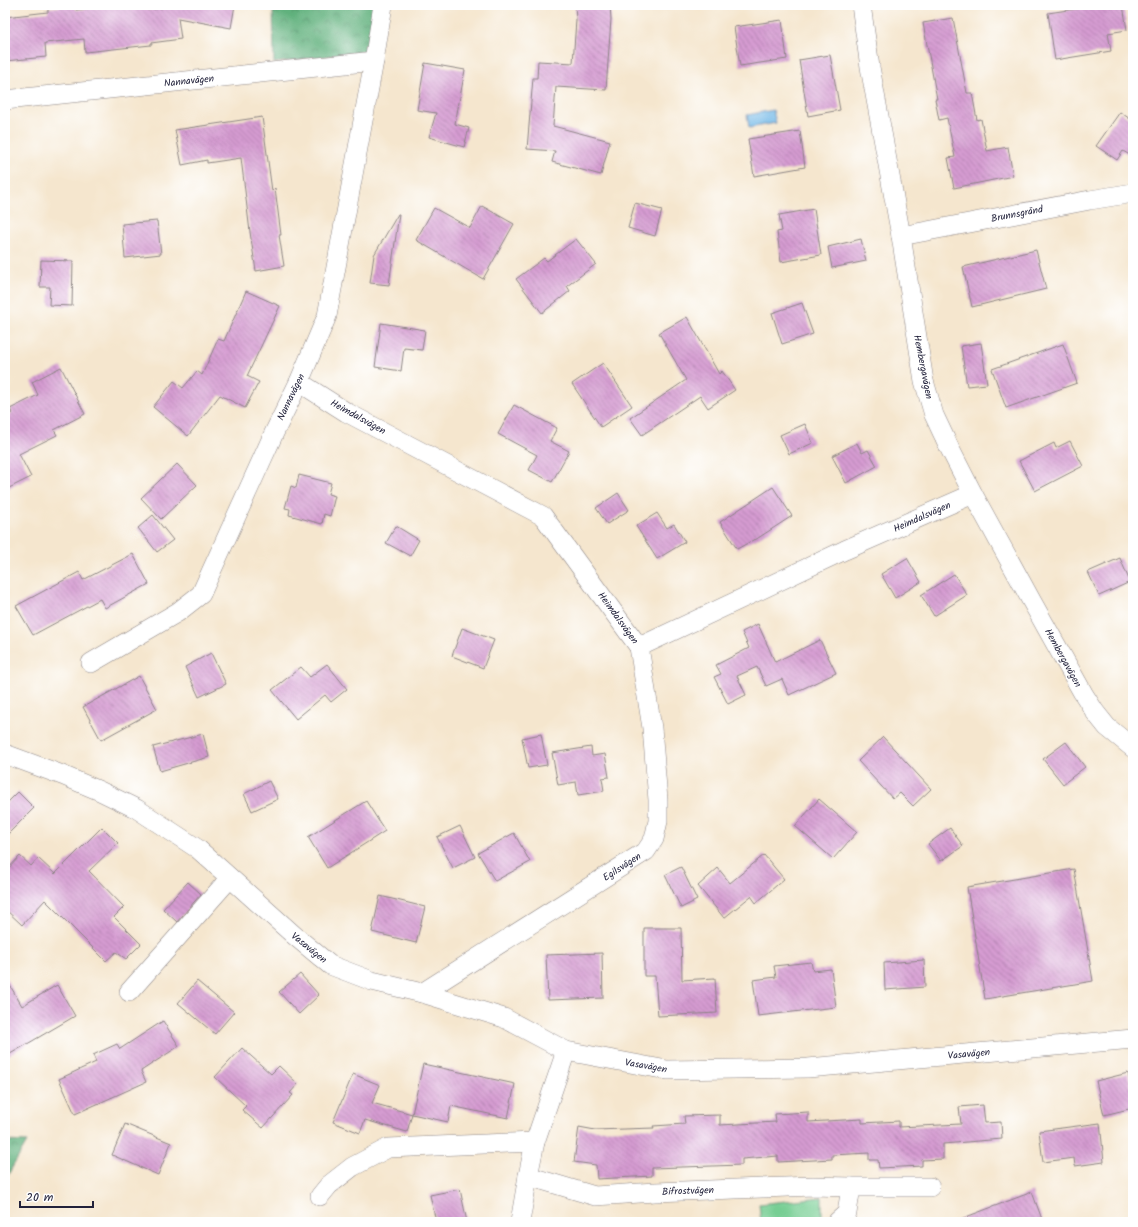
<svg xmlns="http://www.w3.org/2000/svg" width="1138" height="1227" font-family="Kalam,sans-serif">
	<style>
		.forest { fill: url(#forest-crowns); stroke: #416a5c }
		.park { fill: #76ce93; stroke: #4c7867 }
		.water { fill: #6db5e5; stroke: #486c90 }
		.building { fill: url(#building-back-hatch) }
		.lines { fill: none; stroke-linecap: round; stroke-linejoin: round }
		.minor-casing { stroke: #8c8484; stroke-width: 20 }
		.minor { stroke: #fff; stroke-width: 19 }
		.labels { text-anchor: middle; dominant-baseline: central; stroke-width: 3; stroke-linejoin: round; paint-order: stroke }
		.street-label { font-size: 10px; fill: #22223b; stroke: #fff }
	</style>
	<defs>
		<pattern id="forest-crowns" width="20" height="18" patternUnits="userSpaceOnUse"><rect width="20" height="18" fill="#60b17d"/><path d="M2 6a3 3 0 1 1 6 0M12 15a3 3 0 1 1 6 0" fill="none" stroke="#4f9068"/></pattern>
		<pattern id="building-back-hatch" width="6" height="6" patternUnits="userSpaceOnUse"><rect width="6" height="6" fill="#d59bd1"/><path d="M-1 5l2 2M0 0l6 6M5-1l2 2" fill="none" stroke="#ac7eab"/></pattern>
	</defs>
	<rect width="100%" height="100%" fill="#fff"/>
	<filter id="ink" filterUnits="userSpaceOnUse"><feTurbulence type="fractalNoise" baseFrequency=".025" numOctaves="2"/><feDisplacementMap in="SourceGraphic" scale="8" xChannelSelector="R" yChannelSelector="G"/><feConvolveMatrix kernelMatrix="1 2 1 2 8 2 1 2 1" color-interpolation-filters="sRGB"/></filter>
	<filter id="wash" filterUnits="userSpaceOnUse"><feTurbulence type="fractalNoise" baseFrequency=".012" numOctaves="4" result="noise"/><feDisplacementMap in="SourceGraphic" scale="16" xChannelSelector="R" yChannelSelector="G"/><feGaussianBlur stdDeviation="0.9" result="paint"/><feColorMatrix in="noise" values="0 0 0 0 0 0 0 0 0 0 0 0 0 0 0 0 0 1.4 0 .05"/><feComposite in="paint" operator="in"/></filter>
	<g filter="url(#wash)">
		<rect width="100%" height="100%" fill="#f5e6ce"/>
		<g class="forest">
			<polygon points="273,5 374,5 367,51 274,63"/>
			<polygon points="5,1141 27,1142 5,1180"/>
		</g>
		<polygon class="park" points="822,1197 822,1222 761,1222 759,1204"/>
		<polygon class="water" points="773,110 776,123 749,128 747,115"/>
		<g id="blocks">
			<g class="building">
				<polygon points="73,5 75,5 76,10 116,5 147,5 147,10 162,8 163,5 235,5 231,28 178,18 181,39 151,43 151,45 85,52 84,39 45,43 46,57 5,61 5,17 48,12 48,8"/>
				<polygon points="575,5 610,5 611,19 606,90 556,87 553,126 610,141 601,175 552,162 555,151 527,149 533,78 537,78 538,61 573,63 576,20"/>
				<polygon points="1101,5 1123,5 1127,30 1108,33 1111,51 1055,60 1048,13"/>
				<polygon points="953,18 967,93 972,93 977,120 981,119 987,151 1008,147 1013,176 954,188 948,158 955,157 947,118 939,120 935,99 937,99 923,23"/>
				<polygon points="782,20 787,59 740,66 734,27"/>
				<polygon points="830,55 840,110 808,116 799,60"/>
				<polygon points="425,63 465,70 455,124 469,128 464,147 429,137 436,113 417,110"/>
				<polygon points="1120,112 1133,121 1133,157 1123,151 1117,160 1096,146"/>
				<polygon points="262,117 272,191 275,188 281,235 279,235 284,266 256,271 250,232 241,158 207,163 207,160 182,165 175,130"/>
				<polygon points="800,131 805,167 754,176 748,139"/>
				<polygon points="635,203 662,210 655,236 628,228"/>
				<polygon points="482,206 514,224 483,279 416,240 434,208 470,228"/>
				<polygon points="814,209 821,255 781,262 777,232 782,231 779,215"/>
				<polygon points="398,214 399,214 389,285 370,283 374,255"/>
				<polygon points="157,221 161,254 125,258 122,224"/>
				<polygon points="576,239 596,264 567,286 570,291 542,313 516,279 544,258 547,261"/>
				<polygon points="861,239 866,261 832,268 828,247"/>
				<polygon points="1036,250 1046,289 972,307 963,267"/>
				<polygon points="41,260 73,261 72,306 49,305 50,287 40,287"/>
				<polygon points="246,291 280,306 247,376 259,382 245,408 220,395 188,436 153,407 174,381 183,388 197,371 202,375 218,339 224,341"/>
				<polygon points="802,303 813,334 782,344 772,313"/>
				<polygon points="687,317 719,374 722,371 735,390 708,408 700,396 642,435 630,418 686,380 659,333"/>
				<polygon points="381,323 425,330 422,350 404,348 401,371 375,367"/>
				<polygon points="981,343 987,384 967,386 961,346"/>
				<polygon points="1063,344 1077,383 1006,408 992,369"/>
				<polygon points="603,363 632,406 601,427 572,384"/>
				<polygon points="61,367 85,414 54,430 57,435 19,454 31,477 5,490 5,416 12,413 10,409 38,395 32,382"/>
				<polygon points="514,405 557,428 550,441 569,451 552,482 529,470 537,455 498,434"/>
				<polygon points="805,424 813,443 789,454 780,435"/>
				<polygon points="1070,441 1083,466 1035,491 1019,461 1054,443 1056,448"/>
				<polygon points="857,443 862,453 868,450 877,466 846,483 832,456"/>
				<polygon points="177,464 197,485 161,519 141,498"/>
				<polygon points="299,475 331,483 328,494 335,496 330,516 324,514 322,524 289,515 290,509 285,508 291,486 296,488"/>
				<polygon points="773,487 792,516 755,540 755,539 737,549 720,522"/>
				<polygon points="618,493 629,510 607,524 596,508"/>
				<polygon points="657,513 667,528 674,524 685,542 657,559 636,526"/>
				<polygon points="153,515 173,540 157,552 138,528"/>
				<polygon points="396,526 419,540 410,556 386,543"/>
				<polygon points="133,554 149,584 105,608 100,599 33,635 16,606 79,572 83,580"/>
				<polygon points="907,558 921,582 895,598 881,574"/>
				<polygon points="1120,558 1130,582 1099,596 1088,572"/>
				<polygon points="954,574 967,595 934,616 921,595"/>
				<polygon points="758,624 775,662 820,640 836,673 789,695 782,679 766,686 757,667 737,676 746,695 728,704 714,677 721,674 716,665 749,648 742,632"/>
				<polygon points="462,628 494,640 483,668 452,656"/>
				<polygon points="211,653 226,684 199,697 185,667"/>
				<polygon points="327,664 347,689 331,702 325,695 296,719 272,690 301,667 310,677"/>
				<polygon points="139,676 157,709 101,740 83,707"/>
				<polygon points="203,734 209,757 160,771 153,747"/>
				<polygon points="541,734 547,765 528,768 522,738"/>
				<polygon points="883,737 931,789 913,806 900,793 893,799 858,761"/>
				<polygon points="1066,742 1085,767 1063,784 1043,759"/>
				<polygon points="591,747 592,756 605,754 609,777 602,778 604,791 578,795 576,782 558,785 552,753"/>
				<polygon points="269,781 278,799 252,811 244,794"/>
				<polygon points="18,792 34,808 5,837 5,805"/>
				<polygon points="819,799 857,832 833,859 795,826"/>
				<polygon points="366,801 385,831 327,868 308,837"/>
				<polygon points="460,826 475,857 453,868 437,837"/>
				<polygon points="102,827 118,843 89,871 124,907 114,917 141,944 126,959 116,952 106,961 45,900 22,925 5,909 5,872 20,856 31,866 38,858 55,874"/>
				<polygon points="950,828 963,846 941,861 928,844"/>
				<polygon points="514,833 530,862 495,881 478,853"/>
				<polygon points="764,855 784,879 756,903 751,896 724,918 698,886 718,868 730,883"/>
				<polygon points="681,867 697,900 681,908 665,875"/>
				<polygon points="1074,869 1093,981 985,999 967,887"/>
				<polygon points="188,882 201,894 177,922 163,909"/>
				<polygon points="380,896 425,907 416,943 372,932"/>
				<polygon points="644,928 681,928 682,980 715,978 717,1013 658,1016 655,976 644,976"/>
				<polygon points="602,953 603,998 548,1000 546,955"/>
				<polygon points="924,960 925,987 885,990 884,963"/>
				<polygon points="811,962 813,971 831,969 836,1007 758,1016 753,980 776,977 774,966"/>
				<polygon points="300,974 319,995 299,1014 279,992"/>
				<polygon points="5,977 22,1006 57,985 75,1016 5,1057"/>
				<polygon points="197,981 234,1012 215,1034 178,1003"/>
				<polygon points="163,1021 179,1046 141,1071 146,1082 75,1114 59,1079 96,1062 93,1055 117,1044 120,1049"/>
				<polygon points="242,1048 271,1074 279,1066 298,1084 290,1093 293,1095 263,1128 242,1110 246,1106 215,1077"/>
				<polygon points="423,1064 515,1084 508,1118 451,1106 448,1122 412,1114"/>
				<polygon points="1128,1073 1133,1093 1133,1108 1104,1115 1096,1081"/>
				<polygon points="353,1074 380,1085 372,1103 412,1114 407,1132 365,1120 360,1133 333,1122"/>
				<polygon points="983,1105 985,1123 1001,1122 1002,1139 943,1144 943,1159 922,1160 922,1166 879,1168 878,1160 869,1160 869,1153 832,1155 832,1159 778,1162 778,1156 742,1159 742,1165 652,1168 652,1176 597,1179 596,1165 574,1162 579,1127 595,1130 654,1128 653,1126 685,1124 684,1116 720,1115 720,1125 776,1122 775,1114 808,1112 808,1122 862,1119 862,1123 899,1121 899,1127 961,1124 959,1107"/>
				<polygon points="1100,1123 1104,1162 1075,1166 1074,1158 1043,1162 1039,1131"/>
				<polygon points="125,1124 171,1143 158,1175 112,1155"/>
				<polygon points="460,1189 467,1222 436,1222 430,1195"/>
				<polygon points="1032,1192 1043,1222 958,1222 958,1220"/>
			</g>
		</g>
	</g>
	<g filter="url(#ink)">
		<use href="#blocks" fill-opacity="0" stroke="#8c8484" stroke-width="1"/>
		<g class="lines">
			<g class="minor-casing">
				<g id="minor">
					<polyline points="861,5 870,67 901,236 924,381 934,415 950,449 973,494 1031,600 1083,693 1095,712 1107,727 1133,748"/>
					<polyline points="5,100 374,61"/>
					<polyline points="901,236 1090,200 1133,193"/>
					<polyline points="299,382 346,412 543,516 639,647 845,550 973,494"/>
					<polyline points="91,663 178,612 201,594 274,433 299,382 327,316 374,61 383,5"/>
					<polyline points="5,754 62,775 100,791 137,809 198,849 295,936 330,965 372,981 422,993 504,1018 566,1051 667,1070 808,1068 1133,1039"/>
					<polyline points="129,992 230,878"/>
					<polyline points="422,993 646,851 654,839 658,821 658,800 652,728 639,647"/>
					<polyline points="528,1176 595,1196 655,1192 813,1186 851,1187 847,1213 837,1222"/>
					<polyline points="851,1187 930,1187"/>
					<polyline points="320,1196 329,1185 352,1167 388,1148 535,1142"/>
					<polyline points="520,1222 528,1176 535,1142 566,1051"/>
				</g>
			</g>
			<use href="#minor" class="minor"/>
		</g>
	</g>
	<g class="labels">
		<g class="street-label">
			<text transform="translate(189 81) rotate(-6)">Nannavägen</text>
			<text transform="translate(1017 214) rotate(-11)">Brunnsgränd</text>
			<text transform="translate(923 367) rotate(79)">Hembergavägen</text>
			<text transform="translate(291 397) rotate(-64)">Nannavägen</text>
			<text transform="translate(358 417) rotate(29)">Heimdalsvägen</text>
			<text transform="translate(922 517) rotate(-24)">Heimdalsvägen</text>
			<text transform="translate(618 618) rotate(54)">Heimdalsvägen</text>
			<text transform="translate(1063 658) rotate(61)">Hembergavägen</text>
			<text transform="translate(622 867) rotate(-33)">Egilsvägen</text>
			<text transform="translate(309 948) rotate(39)">Vasavägen</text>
			<text transform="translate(969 1054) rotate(-5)">Vasavägen</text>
			<text transform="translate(646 1066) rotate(10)">Vasavägen</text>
			<text transform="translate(688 1191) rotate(-2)">Bifrostvägen</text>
		</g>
	</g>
	<rect width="1138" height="1227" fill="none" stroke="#fff" stroke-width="20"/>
	<path d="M20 1201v6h73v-6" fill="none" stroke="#22223b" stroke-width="2"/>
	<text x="26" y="1201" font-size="12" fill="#22223b" stroke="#ffffff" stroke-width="3" paint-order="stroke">20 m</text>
</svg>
